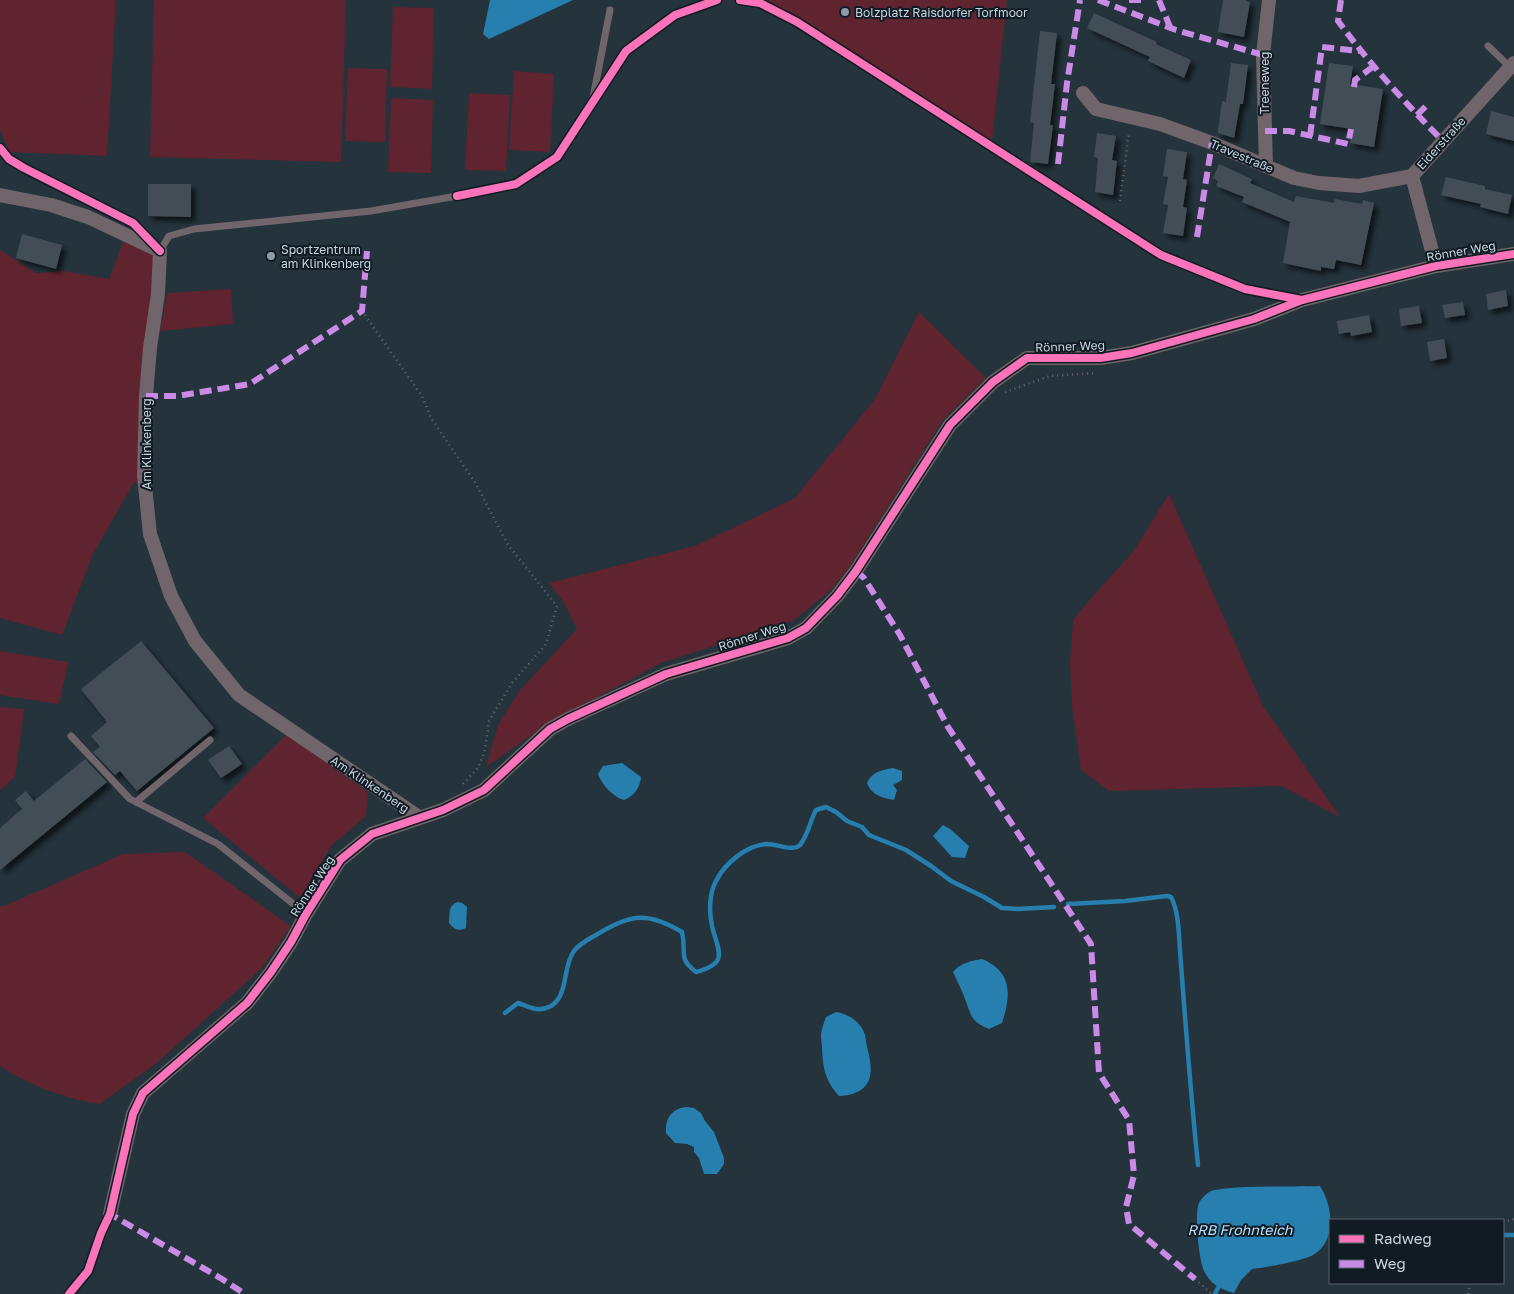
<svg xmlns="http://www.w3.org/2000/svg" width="1514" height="1294" font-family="'Golos Text',sans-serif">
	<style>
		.green { fill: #5f242f }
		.water { fill: #277faf }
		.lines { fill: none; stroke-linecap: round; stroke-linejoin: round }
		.stream { stroke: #277faf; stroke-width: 4.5 }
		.building { fill: #424e56; filter: url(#shadow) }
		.path { stroke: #6c676b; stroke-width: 2.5; stroke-dasharray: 1 4; stroke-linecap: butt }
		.lane { stroke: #70656a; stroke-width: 7 }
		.street { stroke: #70656a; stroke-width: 14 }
		.quiet { stroke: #ca8be6; stroke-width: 6; stroke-dasharray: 12 6; stroke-linecap: butt }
		.cycleway-casing { stroke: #101b23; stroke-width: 11 }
		.cycleway { stroke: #fb73b8; stroke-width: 8 }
		.poi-dot { fill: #8d9ca7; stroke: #101b23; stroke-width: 2 }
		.labels { text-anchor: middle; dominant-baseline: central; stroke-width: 4; stroke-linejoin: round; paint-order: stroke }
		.poi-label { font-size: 12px; fill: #c6d5e0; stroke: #101b23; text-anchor: start }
		.street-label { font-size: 12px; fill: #c6d5e0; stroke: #101b23 }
		.water-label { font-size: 14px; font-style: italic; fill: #b6e0fc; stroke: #101b23 }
	</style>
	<defs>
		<filter id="shadow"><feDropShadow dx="4.5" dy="4.5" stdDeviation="2.5" flood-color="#0009"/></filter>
	</defs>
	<rect width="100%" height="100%" fill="#24333c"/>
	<g class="green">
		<polygon points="0,0 116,0 107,156 10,152 0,130"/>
		<polygon points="154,0 346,0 341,162 150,157"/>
		<polygon points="768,0 1007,0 992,141"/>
		<polygon points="393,7 434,8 432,89 390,87"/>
		<polygon points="348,68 387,69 385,142 345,141"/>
		<polygon points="514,71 554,74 550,152 509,150"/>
		<polygon points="469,93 510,95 506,171 465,170"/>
		<polygon points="391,98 433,100 431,173 388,172"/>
		<polygon points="124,240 160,251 144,476 133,484 93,554 62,635 0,618 0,250 36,273 64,271 109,279"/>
		<polygon points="231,289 233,324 160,331 167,293"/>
		<polygon points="919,312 986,378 943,420 850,566 831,590 793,621 661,663 546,725 486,767 498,725 520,690 577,629 563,601 549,583 695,546 795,498 875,399"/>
		<polygon points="1169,494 1263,706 1340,817 1281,786 1109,791 1081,770 1072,707 1070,663 1073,620 1093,596 1133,552"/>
		<polygon points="0,651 68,662 59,704 0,695"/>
		<polygon points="0,707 24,709 15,777 0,790"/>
		<polygon points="286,735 368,792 366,816 331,846 300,898 203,818"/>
		<path d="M185,852L291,926L262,968L158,1062L100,1104C70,1100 25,1084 0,1066V906H4L123,854Z"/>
	</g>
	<g class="water">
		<polygon points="490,0 573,0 489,39 483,34"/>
		<path d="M622,763L641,777C640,788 634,796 624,800C613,797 602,785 598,774L603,766Z"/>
		<path d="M893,768L902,771V780L893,785L897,790L894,800C883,798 871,795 867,783C872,772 881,770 893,768Z"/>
		<polygon points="943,825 950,829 969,846 965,858 952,857 933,836"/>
		<path d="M458,902L462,903L467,907L466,928C458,932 454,929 449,923C450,913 448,905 458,902Z"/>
		<path d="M982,959C1013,972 1011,996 1002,1023L989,1029C971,1022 971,1015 965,999C962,990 957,981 953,972C960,963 971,961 982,959Z"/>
		<path d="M836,1012C849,1014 861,1022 865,1035C866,1039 866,1043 867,1047C875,1075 872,1094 839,1096C825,1080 823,1069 822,1048C822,1044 821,1040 821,1036C821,1030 824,1023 826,1017Z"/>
		<path d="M687,1107L694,1108L701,1113L705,1121L714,1132L724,1158V1164L717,1174H704L699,1158L694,1152V1147L687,1144L675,1143L666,1133C665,1118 672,1108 687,1107Z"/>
		<path d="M1320,1186C1333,1206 1337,1241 1313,1255C1303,1261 1263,1268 1252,1269L1241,1280L1234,1293C1220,1289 1211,1285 1204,1271C1199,1261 1194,1214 1199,1203C1200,1200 1206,1194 1209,1192C1222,1185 1300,1187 1320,1186Z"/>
	</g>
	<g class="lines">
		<g class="stream">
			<path d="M1068,904L1125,901L1167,896L1171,897C1180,913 1179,945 1181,964C1186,1031 1191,1098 1198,1165"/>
			<path d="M505,1013L518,1003C530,1007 538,1013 551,1006C569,995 562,967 574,951C579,944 589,939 596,935C630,914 647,911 682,932C687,953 677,957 696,972C730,963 718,951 712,926C709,912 709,894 716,881C725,863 747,845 767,844C777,844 793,852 800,845C808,835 810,821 816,810L826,807L836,812L847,821L862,827L869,835L906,850L931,866L951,881L984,897L1002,908L1018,909L1054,907"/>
			<polyline points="1503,1235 1514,1235"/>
			<polyline points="1215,1294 1218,1288"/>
		</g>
	</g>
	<g class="building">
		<polygon points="1223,0 1246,0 1246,1 1250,2 1244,37 1218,32"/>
		<polygon points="1094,13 1157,42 1156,44 1191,60 1184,78 1148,61 1150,57 1087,28"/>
		<polygon points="1040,31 1057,33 1051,84 1055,84 1050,125 1053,125 1048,164 1030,162 1034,123 1030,122"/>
		<polygon points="1231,63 1248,65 1243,104 1240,104 1234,138 1218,133 1218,130 1222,101 1226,102"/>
		<polygon points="1329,63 1353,66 1350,84 1383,89 1374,147 1350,143 1352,129 1320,124"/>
		<polygon points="1491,111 1514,117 1514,141 1486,134"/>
		<polygon points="1097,133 1116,136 1112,160 1117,161 1113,195 1095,192 1098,158 1094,157"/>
		<polygon points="1167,149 1187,152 1183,179 1187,180 1183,207 1187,208 1183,236 1163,233 1168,205 1163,204 1168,177 1163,176"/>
		<polygon points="1219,164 1252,179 1250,183 1294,202 1296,196 1334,203 1335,199 1362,204 1363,200 1374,203 1361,265 1336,260 1334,269 1321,267 1321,271 1283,263 1290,222 1242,202 1244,197 1216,186 1218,181 1213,178"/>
		<polygon points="1446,177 1485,186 1485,189 1512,195 1508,214 1480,207 1481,204 1441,195"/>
		<polygon points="148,184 191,184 191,217 148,216"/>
		<polygon points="22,234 62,245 56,269 16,258"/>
		<polygon points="1506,290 1508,306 1488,310 1486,294"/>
		<polygon points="1463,302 1465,315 1445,318 1442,305"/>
		<polygon points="1419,306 1422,323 1401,326 1399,309"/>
		<polygon points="1369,315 1372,332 1351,336 1350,332 1339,334 1337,321"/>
		<polygon points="1444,339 1447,358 1430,361 1427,342"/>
		<polygon points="141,641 214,728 137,791 120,771 115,775 93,752 100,747 91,736 107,722 81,689"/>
		<polygon points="229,746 242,764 221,778 208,760"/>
		<polygon points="85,759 107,782 0,870 0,828 22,809 15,800 26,791 34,801"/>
	</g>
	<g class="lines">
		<g class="path">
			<polyline points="1120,201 1129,132"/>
			<polyline points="362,311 422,396 431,418 476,484 508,545 557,606 546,644 512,683 489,721 485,750 478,768 463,784"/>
			<polyline points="1005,392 1050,376 1097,373"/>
			<polyline points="1503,1222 1514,1219"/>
			<polyline points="1195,1279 1212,1294"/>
			<polyline points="1468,1294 1470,1283"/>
		</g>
		<g class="lane">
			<polyline points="1488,46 1510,67"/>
			<polyline points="592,103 610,10"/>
			<polyline points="160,251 169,236 194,229 371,211 457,196"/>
			<polyline points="71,736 130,799 218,844 306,914"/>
			<polyline points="136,802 210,740"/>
		</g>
		<g class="street">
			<polyline points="1083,93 1096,109 1160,124 1212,143 1294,178 1319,183 1359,186 1412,176"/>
			<polyline points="1266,166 1263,55 1269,0"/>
			<polyline points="0,195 51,205 88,217 160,251 158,294 150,348 146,396 144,476 150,534 171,596 195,641 239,695 419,817"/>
			<polyline points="1436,266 1412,176 1514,63"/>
			<polyline points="110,1214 133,1114 143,1093 247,1003 271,972 291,942 306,914 340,860 372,834 443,810 484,790 550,729 568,719 666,674 788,638 806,628 837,596 856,571 950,425 993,382 1027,358 1100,358 1132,353 1254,319 1302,300 1436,266 1514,254"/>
		</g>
		<g class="quiet">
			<polyline points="1098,0 1176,30 1263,55"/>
			<polyline points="1129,0 1141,0"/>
			<polyline points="1159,0 1170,27"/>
			<path d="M1341,0L1338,21C1370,64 1405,103 1443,141"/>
			<polyline points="1354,87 1355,80 1374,66"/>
			<polyline points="1417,115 1426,106"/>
			<polyline points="1265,131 1289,131 1348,144 1351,129"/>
			<polyline points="1310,136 1322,47 1360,51"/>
			<polyline points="1058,164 1067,83 1080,0"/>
			<polyline points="1197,237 1212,143"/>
			<polyline points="146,396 177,396 250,384 362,311 367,251"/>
			<polyline points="856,571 864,578 900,635 948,727 1091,944 1099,1073 1129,1120 1134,1175 1126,1207 1129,1224 1195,1279"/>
			<polyline points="108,1217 110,1214 222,1279 245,1294"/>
		</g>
		<g class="cycleway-casing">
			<g id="cycleway">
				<polyline points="740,0 760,3 797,22 1161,255 1245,289 1302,300"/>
				<polyline points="0,148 9,159 24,168 133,223 160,251"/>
				<polyline points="457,196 516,184 557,157 626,51 675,15 717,0"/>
				<polyline points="69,1294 88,1271 101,1233 110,1214 133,1114 143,1093 247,1003 271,972 291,942 306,914 340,860 372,834 443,810 484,790 550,729 568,719 666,674 788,638 806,628 837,596 856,571 950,425 993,382 1027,358 1100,358 1132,353 1254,319 1302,300 1436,266 1514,254"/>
			</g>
		</g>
		<use href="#cycleway" class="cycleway"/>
	</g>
	<g class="poi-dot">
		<circle cx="845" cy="12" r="5"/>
		<circle cx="271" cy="256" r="5"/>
	</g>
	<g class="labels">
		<g class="poi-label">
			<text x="855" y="12">Bolzplatz Raisdorfer Torfmoor</text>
			<text x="281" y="249">Sportzentrum<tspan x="281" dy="14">am Klinkenberg</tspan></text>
		</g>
		<g class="street-label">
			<text transform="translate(1264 83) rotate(-90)">Treeneweg</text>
			<text transform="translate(1441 143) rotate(-48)">Eiderstraße</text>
			<text transform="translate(1242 156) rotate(23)">Travestraße</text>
			<text transform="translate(1461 251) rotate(-10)">Rönner Weg</text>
			<text transform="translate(1070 346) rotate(-2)">Rönner Weg</text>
			<text transform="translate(146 444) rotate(-90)">Am Klinkenberg</text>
			<text transform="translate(752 636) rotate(-18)">Rönner Weg</text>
			<text transform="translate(370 784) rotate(34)">Am Klinkenberg</text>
			<text transform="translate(312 886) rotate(-57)">Rönner Weg</text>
		</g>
		<g class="water-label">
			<text x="1240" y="1229">RRB Frohnteich</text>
		</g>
	</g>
	<rect x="1329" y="1219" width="175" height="65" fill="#101b23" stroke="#59656f"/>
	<rect x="1339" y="1235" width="25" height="8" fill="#fb73b8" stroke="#59656f"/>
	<text x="1374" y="1244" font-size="15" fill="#c6d5e0">Radweg</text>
	<rect x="1339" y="1260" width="25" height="8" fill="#ca8be6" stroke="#59656f"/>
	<text x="1374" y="1269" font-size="15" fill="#c6d5e0">Weg</text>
</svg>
